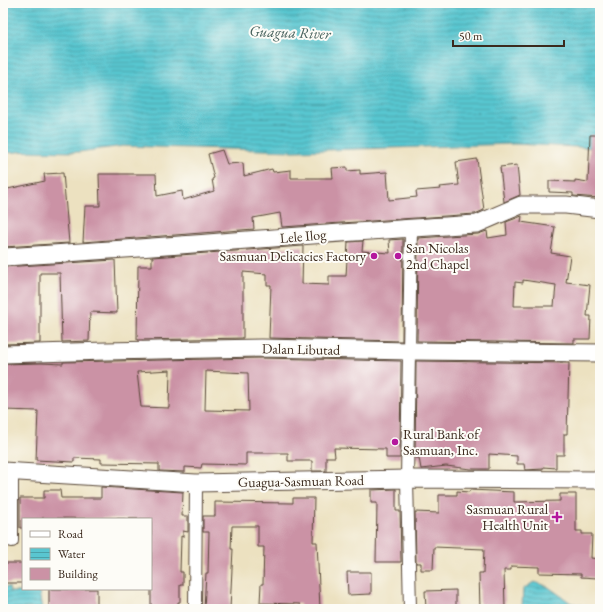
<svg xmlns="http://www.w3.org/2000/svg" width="603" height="612" font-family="'EB Garamond',serif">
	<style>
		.water { fill: url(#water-rules); stroke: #4a7877 }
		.building { fill: #cb92a5; fill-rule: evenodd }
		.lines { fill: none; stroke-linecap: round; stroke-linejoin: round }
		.street-casing { stroke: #564536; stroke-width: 14 }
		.secondary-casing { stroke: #564536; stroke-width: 19 }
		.street { stroke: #fff; stroke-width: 12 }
		.secondary { stroke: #fff; stroke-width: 17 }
		.poi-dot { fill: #b5179e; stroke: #fdfcf7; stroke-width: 1.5 }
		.labels { text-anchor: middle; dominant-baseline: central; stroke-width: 4; stroke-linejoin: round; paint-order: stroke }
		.street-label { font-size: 14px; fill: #3b2a1e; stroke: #fdfcf7 }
		.poi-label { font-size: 14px; fill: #3b2a1e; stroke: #fdfcf7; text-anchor: start }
		.water-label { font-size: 15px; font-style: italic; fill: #46615c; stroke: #fdfcf7 }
	</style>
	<defs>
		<pattern id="water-rules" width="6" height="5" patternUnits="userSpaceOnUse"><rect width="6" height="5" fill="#59c6d0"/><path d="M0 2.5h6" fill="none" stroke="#4ba1a8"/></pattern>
	</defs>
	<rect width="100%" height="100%" fill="#fdfcf7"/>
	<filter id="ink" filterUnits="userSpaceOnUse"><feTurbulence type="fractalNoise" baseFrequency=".025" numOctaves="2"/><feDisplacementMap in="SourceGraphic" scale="8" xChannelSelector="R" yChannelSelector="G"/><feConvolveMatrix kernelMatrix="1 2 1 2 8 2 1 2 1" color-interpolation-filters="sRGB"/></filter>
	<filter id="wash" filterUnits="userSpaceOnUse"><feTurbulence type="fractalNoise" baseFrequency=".012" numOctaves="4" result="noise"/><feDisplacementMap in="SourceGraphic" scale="16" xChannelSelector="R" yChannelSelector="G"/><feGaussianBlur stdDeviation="0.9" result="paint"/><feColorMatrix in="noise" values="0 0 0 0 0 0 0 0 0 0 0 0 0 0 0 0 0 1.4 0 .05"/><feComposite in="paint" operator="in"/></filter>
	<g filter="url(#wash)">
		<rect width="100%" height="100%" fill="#ece1c0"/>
		<g class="water">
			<polygon points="3,3 600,3 600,148 514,144 295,151 123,146 78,152 30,151 3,153"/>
			<polygon points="534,582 547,586 571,603 600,609 522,609 523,589"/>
			<polygon points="3,587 9,587 10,592 39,592 42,609 3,609"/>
		</g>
		<g id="blocks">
			<g class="building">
				<polygon points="590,135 600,135 600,198 573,196 573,193 549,192 549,181 575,182 575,180 588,182"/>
				<polygon points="222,150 227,164 243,163 244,176 272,169 273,172 291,170 291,178 333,178 332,168 347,167 347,171 360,170 360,174 387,172 389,200 417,197 416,191 441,189 440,187 459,185 456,162 477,159 484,210 475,214 282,227 280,213 253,218 254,229 83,242 85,206 100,206 99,174 156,174 157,196 182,191 183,200 214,191 212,179 214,178 208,154"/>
				<polygon points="517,165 520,195 504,202 500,167"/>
				<polygon points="63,173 69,243 3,247 3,190 45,181 44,174"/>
				<path d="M522,216L521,222L555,227L551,253L570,256L566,282L590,285L587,316H591L590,339H574V343L417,341L418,238L478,234L487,231L488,238L507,235L506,222ZM523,280L556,285L554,306H514L515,282L523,283Z"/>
				<polygon points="403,239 402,341 269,338 271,285 267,285 267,274 243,272 243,338 137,340 138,266 152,266 152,257 303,246 302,284 329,285 329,276 346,276 348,242 363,241 362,251 390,253 389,240"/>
				<polygon points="115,260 117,313 90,312 89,341 62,342 60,273 40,273 40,343 3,344 3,267"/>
				<path d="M261,358L401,361L400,458H386V449L334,448L335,457H326V471H312V461H288V453H246V465L202,464L201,468L185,467V472L159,471V464L101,463V459L74,458V462L36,460L38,411L3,410V364L41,363L63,364V362ZM170,370L169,408L141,407L137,372ZM206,371L248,373L249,411L205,410Z"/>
				<polygon points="416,361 569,363 567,434 564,434 564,455 556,455 556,468 543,467 543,469 525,470 524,464 517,464 517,456 489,454 489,469 471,469 446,466 421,469 419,458 415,458"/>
				<polygon points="101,487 183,492 182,516 188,516 188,532 183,531 183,537 181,536 180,572 183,572 183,585 180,585 180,602 178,602 178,609 151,609 151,519 42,518 42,519 23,519 23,528 20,528 20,498 44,498 44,490 60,490 61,498 101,498"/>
				<polygon points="396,489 396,511 400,511 401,562 376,562 377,503 371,503 371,490"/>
				<polygon points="470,490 514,492 514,502 560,501 560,494 576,494 576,531 582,531 582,534 592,534 591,558 598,559 597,578 581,577 581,574 539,573 539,567 511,566 511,570 504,570 505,609 480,609 479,573 483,573 484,549 434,547 433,570 421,570 421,563 416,563 415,512 439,513 439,495 457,495 457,491 469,492"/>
				<polygon points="293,498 314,498 313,542 317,542 320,609 300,609 300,604 260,603 261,584 263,584 264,547 258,547 258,526 232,526 231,549 233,549 230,609 204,609 206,573 208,573 209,532 203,532 203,516 215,516 215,502 293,503"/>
				<rect x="3" y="499" width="1" height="30"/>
				<rect x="3" y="563" width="20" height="20"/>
				<polygon points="347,572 371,572 371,594 348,595"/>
				<rect x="49" y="589" width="48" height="20"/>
				<polygon points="456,590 456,609 426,609 425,591"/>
			</g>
		</g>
	</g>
	<g filter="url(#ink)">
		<use href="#blocks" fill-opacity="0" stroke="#564536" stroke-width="1"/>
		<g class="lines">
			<g class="street-casing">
				<g id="street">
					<polyline points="12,541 12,471"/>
					<polyline points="195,609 196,483"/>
					<polyline points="410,609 407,479 411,227"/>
				</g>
			</g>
			<g class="secondary-casing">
				<g id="secondary">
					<path d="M3,257C161,248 319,233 477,224L521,205H566L600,209"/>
					<polyline points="3,354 106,351 261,348 410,351 600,353"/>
					<polyline points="3,471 196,483 407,479 600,480"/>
				</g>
			</g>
			<use href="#street" class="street"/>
			<use href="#secondary" class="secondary"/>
		</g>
	</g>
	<g class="poi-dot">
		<circle cx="374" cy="256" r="4"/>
		<circle cx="398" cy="256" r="4"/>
		<circle cx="395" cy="442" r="4"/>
		<path d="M555 511h4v4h4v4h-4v4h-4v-4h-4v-4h4z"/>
	</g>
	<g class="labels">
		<g class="street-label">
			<text transform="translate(303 236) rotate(-5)">Lele Ilog</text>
			<text transform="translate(301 349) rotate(1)">Dalan Libutad</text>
			<text transform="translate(301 481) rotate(-1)">Guagua-Sasmuan Road</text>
		</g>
		<g class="poi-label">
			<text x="406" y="248">San Nicolas<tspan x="406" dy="16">2nd Chapel</tspan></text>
			<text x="366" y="256" text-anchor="end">Sasmuan Delicacies Factory</text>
			<text x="403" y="434">Rural Bank of<tspan x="403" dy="16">Sasmuan, Inc.</tspan></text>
			<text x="548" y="509" text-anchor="end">Sasmuan Rural<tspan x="548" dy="16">Health Unit</tspan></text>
		</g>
		<g class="water-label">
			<text transform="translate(290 32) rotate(2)">Guagua River</text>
		</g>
	</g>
	<rect width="603" height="612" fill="none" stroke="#fdfcf7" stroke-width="16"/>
	<rect x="22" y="518" width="130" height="72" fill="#fdfcf7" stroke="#afa8a0"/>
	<rect x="30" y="531" width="20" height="6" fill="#ffffff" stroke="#afa8a0"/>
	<text x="58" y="538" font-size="12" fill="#3b2a1e">Road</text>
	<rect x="30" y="548" width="20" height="12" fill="url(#water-rules)" stroke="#afa8a0"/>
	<text x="58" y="558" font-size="12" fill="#3b2a1e">Water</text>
	<rect x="30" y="568" width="20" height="12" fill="#cb92a5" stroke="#afa8a0"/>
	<text x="58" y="578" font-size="12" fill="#3b2a1e">Building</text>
	<path d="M453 40v6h111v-6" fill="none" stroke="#3b2a1e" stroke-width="2"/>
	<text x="459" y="40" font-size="12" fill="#3b2a1e" stroke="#fdfcf7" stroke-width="3" paint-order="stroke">50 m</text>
</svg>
